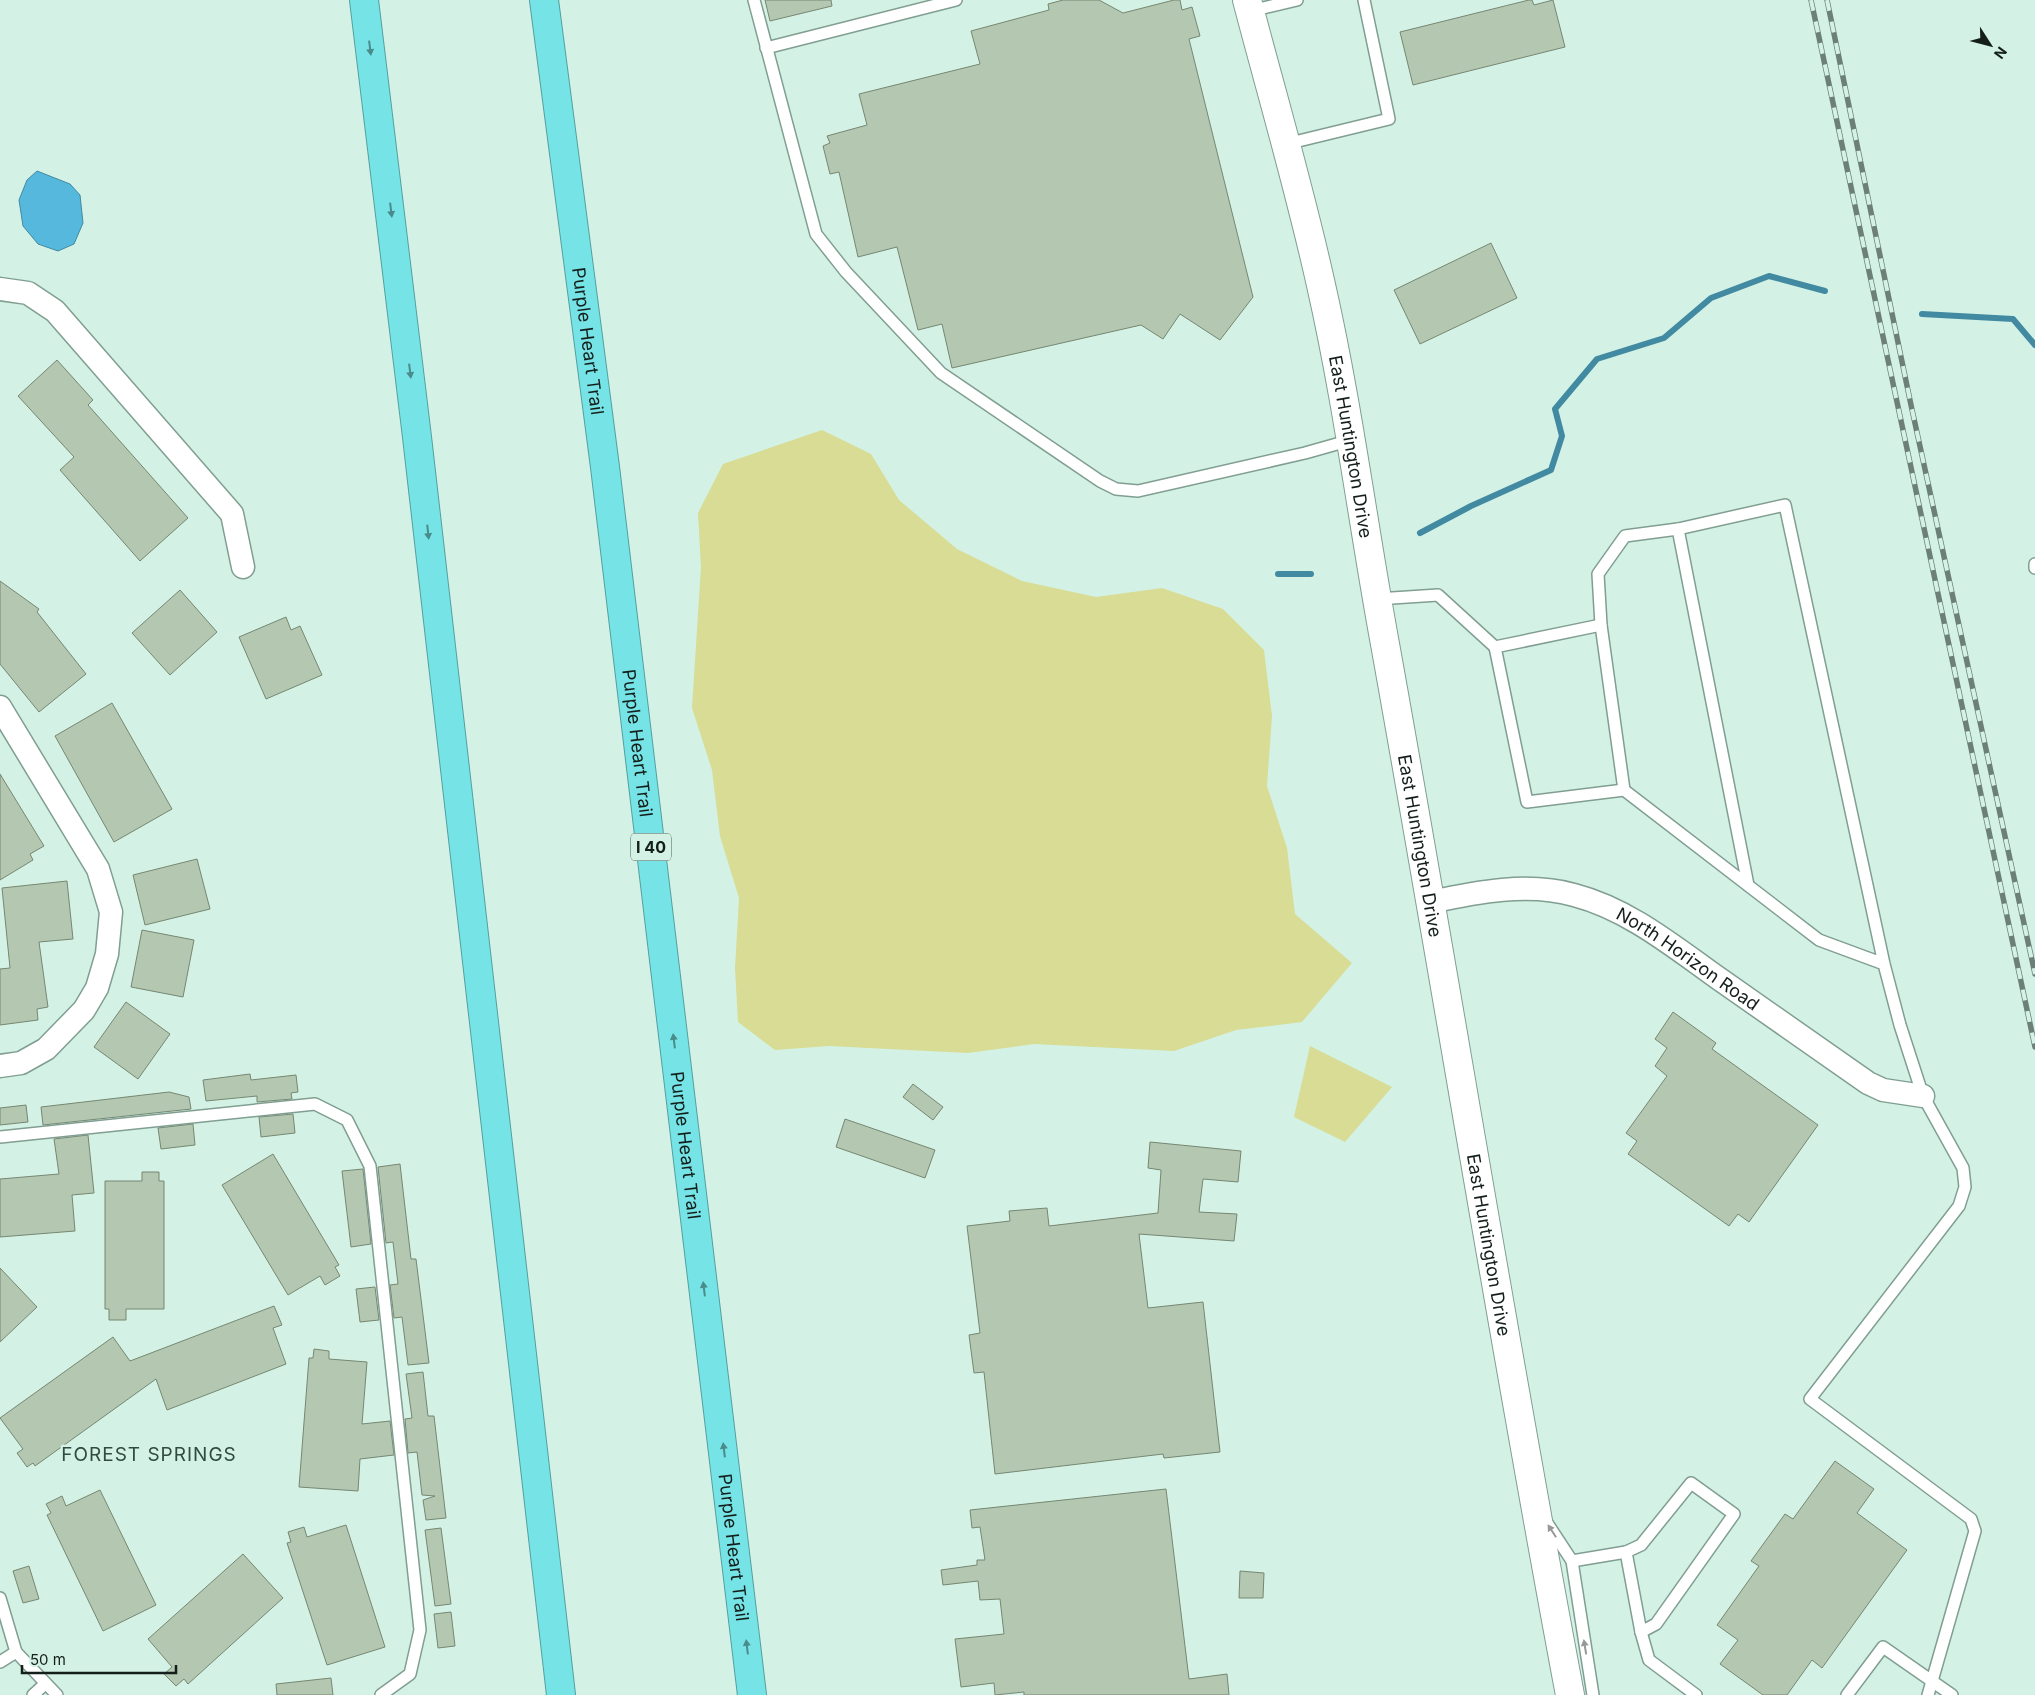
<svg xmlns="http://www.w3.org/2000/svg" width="2035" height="1695" font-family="Inter,sans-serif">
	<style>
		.green { fill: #d8dc94 }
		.water { fill: #56b8dc; stroke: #428aa2 }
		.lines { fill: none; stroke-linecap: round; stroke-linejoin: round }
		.stream { stroke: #428aa2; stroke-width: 6 }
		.building { fill: #b4c7b0; stroke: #768772 }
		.service-casing { stroke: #809e91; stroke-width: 14 }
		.minor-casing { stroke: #809e91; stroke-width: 25 }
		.tertiary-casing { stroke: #809e91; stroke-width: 30 }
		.motorway-casing { stroke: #549f9f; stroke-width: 30 }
		.service { stroke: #fff; stroke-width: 11 }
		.minor { stroke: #fff; stroke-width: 22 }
		.tertiary { stroke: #fff; stroke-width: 28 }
		.motorway { stroke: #76e4e6; stroke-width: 28 }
		.rail-casing { stroke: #6c8078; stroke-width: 5.5 }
		.rail { stroke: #d3f2e5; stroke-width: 4; stroke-dasharray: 11; stroke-linecap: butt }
		.oneway { fill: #4a8b8b }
		.oneway2 { fill: #959a98 }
		.labels { text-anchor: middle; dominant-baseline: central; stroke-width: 4.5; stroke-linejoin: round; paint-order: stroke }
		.shield { fill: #d3f2e5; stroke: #4d5e58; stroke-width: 1 }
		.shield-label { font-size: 16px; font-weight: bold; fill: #141f1b }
		.street-label { font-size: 18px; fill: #141f1b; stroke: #d3f2e5 }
		.neighbourhood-label { font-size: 19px; letter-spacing: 1px; fill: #304b40; stroke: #d3f2e5 }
	</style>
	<rect width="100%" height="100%" fill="#d3f2e5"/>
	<g class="green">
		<polygon points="822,430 871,454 899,500 957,549 1022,581 1096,597 1162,588 1223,609 1264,650 1272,716 1267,786 1287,848 1295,914 1352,963 1302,1022 1236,1030 1174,1051 1034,1044 968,1053 829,1046 775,1050 738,1022 735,968 739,898 720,836 712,770 692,708 701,567 698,513 723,464"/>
		<polygon points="1310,1046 1392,1087 1345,1142 1294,1117"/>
	</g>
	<polygon class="water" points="37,171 70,184 80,195 83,223 74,244 58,251 38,244 23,226 19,200 27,180"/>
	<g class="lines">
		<g class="stream">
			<polyline points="1922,314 2013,319 2035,345"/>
			<polyline points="1420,533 1471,506 1551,470 1562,436 1555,409 1597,359 1664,338 1711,298 1769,276 1825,291"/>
			<polyline points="1278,574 1311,574"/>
		</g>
	</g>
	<g class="building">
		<polygon points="765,0 831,0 832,6 770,21"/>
		<polygon points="1063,0 1099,0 1123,13 1174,0 1180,0 1182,10 1192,7 1200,36 1189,39 1253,297 1220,340 1180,314 1163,339 1141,325 952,368 942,324 918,330 897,247 858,257 839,172 830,174 823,146 830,143 827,136 867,125 859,94 980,64 971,31 1049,10 1048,4"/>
		<polygon points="1529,0 1532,0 1534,5 1553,0 1565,47 1413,85 1400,32"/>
		<polygon points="1491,243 1517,298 1420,344 1394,290"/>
		<polygon points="57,360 93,400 88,405 188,518 140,561 60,470 74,457 18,396"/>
		<polygon points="0,581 39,609 37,612 86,674 39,712 0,664"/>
		<polygon points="180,590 217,632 170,675 132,633"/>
		<polygon points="286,617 291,630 300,626 322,675 266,699 239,637"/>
		<polygon points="112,703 172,809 114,842 55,736"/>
		<polygon points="0,774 44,846 30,854 33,860 0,880"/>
		<polygon points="197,859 210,909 145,925 133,875"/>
		<polygon points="67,881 73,939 39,942 48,1007 37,1009 38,1020 0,1025 0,969 10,968 2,888"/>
		<polygon points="142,930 194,940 183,997 131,987"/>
		<polygon points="126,1002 170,1034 138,1079 94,1047"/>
		<polygon points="1673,1012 1716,1043 1712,1049 1818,1125 1749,1222 1738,1214 1729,1226 1628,1154 1637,1141 1626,1133 1667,1076 1655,1066 1667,1048 1655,1039"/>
		<polygon points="250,1074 251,1080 296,1075 298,1092 291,1093 292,1099 257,1102 257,1096 206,1101 203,1080"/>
		<polygon points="913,1084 943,1107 933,1120 903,1097"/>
		<polygon points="169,1092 189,1097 191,1109 43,1125 41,1107"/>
		<polygon points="26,1105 28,1122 0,1125 0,1108"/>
		<polygon points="293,1114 295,1133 261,1137 259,1117"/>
		<polygon points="845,1119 935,1150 925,1178 836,1147"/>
		<polygon points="193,1124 195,1145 161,1149 158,1128"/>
		<polygon points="88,1135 94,1193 72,1195 75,1231 0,1237 0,1179 59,1174 54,1139"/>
		<polygon points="1150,1142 1241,1151 1238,1182 1203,1179 1199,1212 1237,1214 1234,1241 1139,1234 1148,1308 1203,1302 1220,1452 1164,1458 1163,1454 995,1474 984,1372 974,1373 969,1335 980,1333 967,1226 1010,1221 1009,1211 1047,1208 1049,1226 1158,1213 1161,1170 1148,1168"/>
		<polygon points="273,1154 339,1265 335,1267 340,1276 325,1285 320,1276 288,1295 222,1185"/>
		<polygon points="400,1164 411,1259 416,1259 429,1363 408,1365 402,1317 394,1318 390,1285 398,1284 393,1242 386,1243 378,1167"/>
		<polygon points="363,1169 371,1244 351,1247 342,1171"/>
		<polygon points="142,1172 159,1172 159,1181 164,1181 164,1309 126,1309 126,1320 109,1320 109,1309 105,1309 105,1181 142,1181"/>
		<polygon points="0,1268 37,1307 0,1342"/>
		<polygon points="375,1287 379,1320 360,1322 356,1289"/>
		<polygon points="274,1306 282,1325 273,1328 286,1364 167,1410 156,1379 35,1466 33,1463 27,1467 17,1453 23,1449 0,1418 113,1337 130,1361"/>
		<polygon points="314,1349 329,1351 329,1359 367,1362 362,1424 390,1421 394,1455 360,1459 358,1491 299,1487 309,1358 313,1358"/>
		<polygon points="423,1372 428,1416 434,1416 446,1518 426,1520 423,1500 435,1496 422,1495 417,1452 408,1453 405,1419 412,1418 406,1374"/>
		<polygon points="1835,1461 1874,1489 1857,1513 1907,1550 1822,1668 1812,1660 1787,1695 1763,1695 1720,1664 1738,1640 1717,1625 1759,1566 1751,1561 1785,1514 1793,1519"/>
		<polygon points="1166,1489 1189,1679 1227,1674 1229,1695 1024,1695 1024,1692 995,1695 994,1683 961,1687 955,1639 1004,1634 1000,1599 980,1600 978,1581 943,1585 941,1570 977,1565 977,1560 985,1560 980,1527 972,1528 970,1510"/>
		<polygon points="100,1490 156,1605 103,1631 47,1515 51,1513 46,1504 62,1496 66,1506"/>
		<polygon points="346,1525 385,1647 327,1665 287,1543 291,1542 288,1532 304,1527 307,1537"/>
		<polygon points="441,1528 451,1604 435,1606 425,1530"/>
		<polygon points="243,1554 283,1598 188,1684 184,1679 176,1686 164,1674 172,1667 148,1639"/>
		<polygon points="29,1566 39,1599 23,1603 13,1571"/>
		<polygon points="1240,1571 1264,1573 1263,1598 1239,1598"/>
		<polygon points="451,1612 455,1646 438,1648 434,1614"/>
		<polygon points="331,1678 333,1695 277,1695 276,1684"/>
	</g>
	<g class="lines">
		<g class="service-casing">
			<g id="service">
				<polyline points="754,0 816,234 846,272 941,373 1100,481 1116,489 1138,491 1305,453 1351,440"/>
				<polyline points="1250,11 1297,0"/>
				<polyline points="766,48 956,0"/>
				<polyline points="1286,144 1389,119 1364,0"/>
				<polyline points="1678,529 1748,885"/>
				<polyline points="2035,564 2035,568"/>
				<polyline points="1377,599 1438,595 1495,647 1601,625"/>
				<polyline points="1495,647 1527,802 1624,790"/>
				<polyline points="1884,964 1819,940 1624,790 1601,625 1598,574 1625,536 1678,529 1785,505 1884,964 1900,1025 1923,1096 1963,1168 1965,1187 1959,1206 1810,1399 1971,1519 1975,1531 1928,1695"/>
				<polyline points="0,1137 315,1104 347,1120 370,1166 420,1630 410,1674 381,1695"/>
				<polyline points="1547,1523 1572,1561 1593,1695"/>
				<polyline points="1626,1552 1641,1632 1649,1660 1696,1695"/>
				<polyline points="1572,1561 1626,1552 1641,1545 1691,1483 1734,1514 1656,1624 1641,1632"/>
				<polyline points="0,1598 16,1652 57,1695"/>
				<polyline points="0,1662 16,1652"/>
				<polyline points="33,1695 45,1684"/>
				<polyline points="1847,1695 1883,1647 1952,1695"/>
			</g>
		</g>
		<g class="minor-casing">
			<g id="minor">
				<polyline points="0,289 28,293 55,311 232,514 243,567"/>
				<polyline points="0,707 98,869 111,912 107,954 97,988 84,1010 46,1049 21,1063 0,1066"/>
				<path id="s1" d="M1431,902C1477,892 1528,882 1574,895C1628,909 1673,946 1718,978C1768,1013 1818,1048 1868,1083L1883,1090L1923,1096"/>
			</g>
		</g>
		<g class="tertiary-casing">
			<g id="tertiary">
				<path id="s2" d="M1247,0C1272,95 1300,190 1321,285C1348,404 1363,525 1385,644C1448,994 1504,1346 1570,1695"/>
			</g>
		</g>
		<g class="motorway-casing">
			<g id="motorway">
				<polyline points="364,0 417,437 561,1695"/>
				<path id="s3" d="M544,0L605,467L752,1695"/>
			</g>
		</g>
		<use href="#service" class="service"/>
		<use href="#minor" class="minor"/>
		<use href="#tertiary" class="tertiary"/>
		<use href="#motorway" class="motorway"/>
		<g class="rail-casing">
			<g id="rail">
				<polyline points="1811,0 2035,1047"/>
				<polyline points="1827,0 1911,405 2035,974"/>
			</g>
		</g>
		<use href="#rail" class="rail"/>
	</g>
	<defs><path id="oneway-solid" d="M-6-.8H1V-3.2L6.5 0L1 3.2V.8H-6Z" transform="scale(1.25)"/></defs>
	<g class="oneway">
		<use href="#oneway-solid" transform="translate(370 48) rotate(83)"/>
		<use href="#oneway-solid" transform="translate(391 210) rotate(83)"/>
		<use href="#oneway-solid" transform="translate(410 371) rotate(83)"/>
		<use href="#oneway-solid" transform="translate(428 532) rotate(84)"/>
		<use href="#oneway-solid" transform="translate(674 1041) rotate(-97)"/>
		<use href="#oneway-solid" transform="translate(704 1289) rotate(-97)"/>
		<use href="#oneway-solid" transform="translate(724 1450) rotate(-97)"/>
		<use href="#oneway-solid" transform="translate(747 1647) rotate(-97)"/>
	</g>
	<g class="oneway2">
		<use href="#oneway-solid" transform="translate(1552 1531) rotate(-123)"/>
		<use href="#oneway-solid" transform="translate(1585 1647) rotate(-99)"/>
	</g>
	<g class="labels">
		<rect class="shield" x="631" y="833.5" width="40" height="27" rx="4"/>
		<g class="shield-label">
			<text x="651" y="847">I 40</text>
		</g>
		<g class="street-label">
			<text stroke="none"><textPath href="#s3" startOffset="344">Purple Heart Trail</textPath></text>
			<text stroke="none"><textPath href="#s2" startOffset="459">East Huntington Drive</textPath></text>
			<text stroke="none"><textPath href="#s3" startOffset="749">Purple Heart Trail</textPath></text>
			<text stroke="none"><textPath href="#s2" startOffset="864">East Huntington Drive</textPath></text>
			<text stroke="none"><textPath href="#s1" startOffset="276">North Horizon Road</textPath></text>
			<text stroke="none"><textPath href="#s3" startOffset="1154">Purple Heart Trail</textPath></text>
			<text stroke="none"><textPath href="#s2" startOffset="1269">East Huntington Drive</textPath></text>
			<text stroke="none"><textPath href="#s3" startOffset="1559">Purple Heart Trail</textPath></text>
		</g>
		<g class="neighbourhood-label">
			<text x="149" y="1454">FOREST SPRINGS</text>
		</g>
	</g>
	<g transform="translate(1990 45) rotate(126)" stroke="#d3f2e5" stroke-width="4" paint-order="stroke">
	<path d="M0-4L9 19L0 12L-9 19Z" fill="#141f1b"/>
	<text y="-8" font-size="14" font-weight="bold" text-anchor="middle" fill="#141f1b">N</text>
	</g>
	<path d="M22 1665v8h154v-8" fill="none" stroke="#141f1b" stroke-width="2.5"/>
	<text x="30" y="1665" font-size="15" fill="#141f1b" stroke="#d3f2e5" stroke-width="4" paint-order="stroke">50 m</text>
</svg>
